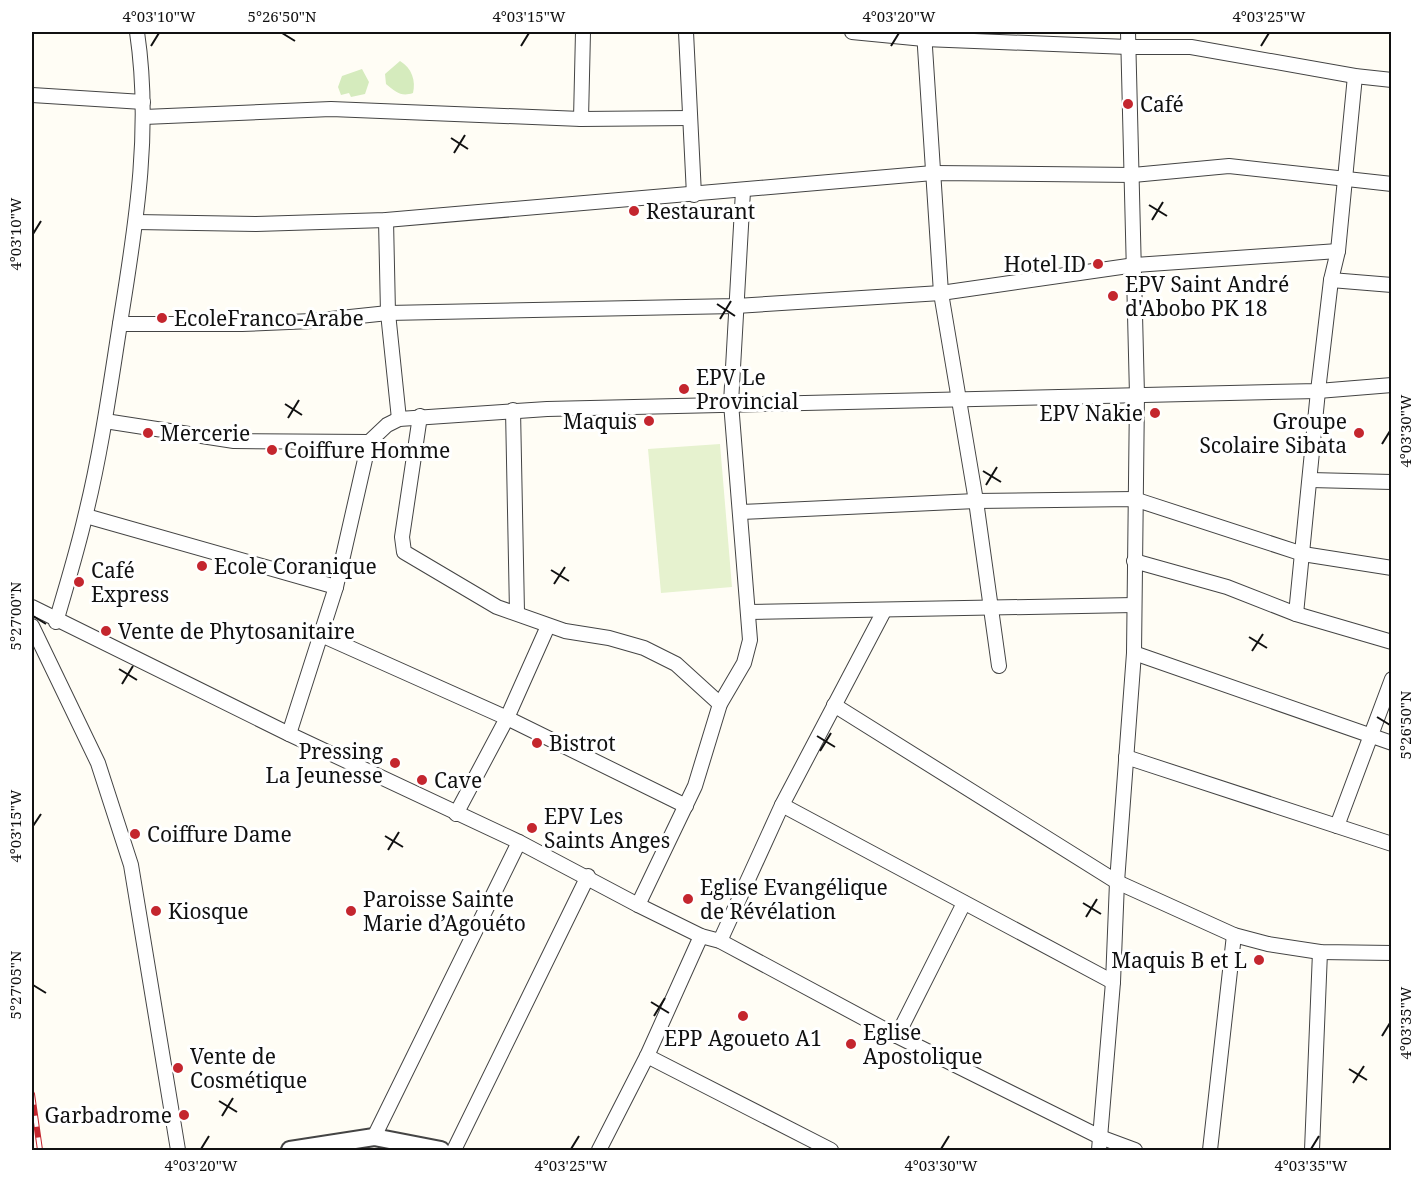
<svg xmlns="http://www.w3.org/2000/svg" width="1423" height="1182" font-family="'Noto Serif',serif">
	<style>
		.green { fill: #d5ebbd }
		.pitch { fill: #e6f2cf }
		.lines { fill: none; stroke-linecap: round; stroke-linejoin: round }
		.minor-casing { stroke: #444; stroke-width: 16 }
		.tertiary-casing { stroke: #444; stroke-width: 20 }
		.minor { stroke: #fff; stroke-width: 14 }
		.tertiary { stroke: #fff; stroke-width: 16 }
		.rail-casing { stroke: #c4262e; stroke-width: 6 }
		.rail { stroke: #fff; stroke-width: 4; stroke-dasharray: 11; stroke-linecap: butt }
		.ticks { fill: none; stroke: #111; stroke-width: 2 }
		.poi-dot { fill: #c4262e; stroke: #fff; stroke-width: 2 }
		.labels { text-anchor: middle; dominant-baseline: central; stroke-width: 6; stroke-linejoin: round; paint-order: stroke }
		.poi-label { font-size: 21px; fill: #111; stroke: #fff; text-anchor: start }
		.neatline { fill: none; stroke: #111; stroke-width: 2 }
		.ticks-label { font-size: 15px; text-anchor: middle; fill: #111 }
	</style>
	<rect width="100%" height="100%" fill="#fffdf5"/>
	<g class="green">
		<path d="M400,61C412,68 416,81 413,93C401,97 396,92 386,84L385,74Z"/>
		<polygon points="362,69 369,82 365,94 351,97 349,93 341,95 338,87 342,76"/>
	</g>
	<polygon class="pitch" points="720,444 732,587 661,593 648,449"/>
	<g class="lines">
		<g class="minor-casing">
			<g id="minor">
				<polyline points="686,32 694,195"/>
				<polyline points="852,32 924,39 1128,47 1191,47 1355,76 1392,80"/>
				<polyline points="924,32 941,293 976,501 999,666"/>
				<polyline points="32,95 143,102"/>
				<polyline points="144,117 331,109 581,119 690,118"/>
				<polyline points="581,119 583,32"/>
				<polyline points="386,220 388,313 399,419"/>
				<polyline points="136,222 256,224 386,220 933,173 1133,175 1229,166 1392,184"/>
				<polyline points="1331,280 1392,285"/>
				<polyline points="120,324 242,324 312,321 388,313 736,306 941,293 1135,265 1338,251"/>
				<polyline points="513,410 517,612"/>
				<polyline points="420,416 402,537 404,552 497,607 565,631 609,638 644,648 676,664 720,704"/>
				<polyline points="105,421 234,441 369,442"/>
				<polyline points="1310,480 1392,482"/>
				<polyline points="741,512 976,501 1134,499 1303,554 1392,568"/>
				<polyline points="86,516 336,587"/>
				<polyline points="1134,561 1227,587 1296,614 1392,642"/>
				<polyline points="32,607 289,734 519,842 638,905 701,936 720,941 897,1036 1100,1137 1135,1150"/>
				<polyline points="748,612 1134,605"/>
				<polyline points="1296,614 1318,391 1331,280 1338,251 1355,76"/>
				<path d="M56,622C66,587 77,552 85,517C102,449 111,380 122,311C137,218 151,126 137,32"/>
				<polyline points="32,626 98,763 131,865 178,1150"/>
				<polyline points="319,634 507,718 686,806"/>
				<polyline points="1134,653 1392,743"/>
				<polyline points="834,705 1117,882 1234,935 1268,944 1320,952 1392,953"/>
				<polyline points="289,734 336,587 369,442 387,425 399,419 547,409 1318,391 1392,385"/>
				<polyline points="1126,757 1392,844"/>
				<polyline points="782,805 1113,982"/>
				<polyline points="456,814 507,718 548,626"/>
				<polyline points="1337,826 1392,679"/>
				<polyline points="638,905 695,786 720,704 744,663 750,640 731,403 743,191"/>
				<polyline points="720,941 782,805 884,611"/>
				<polyline points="897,1036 964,903"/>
				<polyline points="647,1056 831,1150"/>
				<polyline points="374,1137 519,842"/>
				<polyline points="454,1150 588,876"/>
				<polyline points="599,1150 647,1056 701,936"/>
				<polyline points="1099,1150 1113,982 1117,882 1134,653 1137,395 1128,32"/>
				<polyline points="1210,1150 1234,935"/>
				<polyline points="1312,1150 1320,952"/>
			</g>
		</g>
		<g class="tertiary-casing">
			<polyline id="tertiary" points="290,1150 374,1137 441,1150"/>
		</g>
		<use href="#minor" class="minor"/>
		<use href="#tertiary" class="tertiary"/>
		<g class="rail-casing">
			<polyline id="rail" points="32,1094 40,1150"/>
		</g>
		<use href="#rail" class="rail"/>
	</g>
	<path class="ticks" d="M282,33L295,41M151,46L159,33M521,46L529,33M891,46L899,33M1261,46L1269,33M451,138L468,149M454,153L465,135M1149,205L1167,216M1152,220L1163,202M33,234L41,221M717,304L735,316M720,319L731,301M285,404L302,415M288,418L299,400M1382,444L1390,431M983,471L1001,482M986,485L997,467M551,570L569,581M554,584L565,567M33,616L46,624M1249,637L1267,648M1252,651L1263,634M119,669L137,680M122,684L133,666M1377,717L1390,725M817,736L835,747M820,751L831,733M33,826L41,814M385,836L403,847M388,850L399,832M1083,903L1101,914M1086,917L1097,899M33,985L46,993M651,1002L669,1013M654,1016L665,998M1382,1036L1390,1023M1349,1069L1367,1080M1353,1083L1364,1066M219,1101L237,1112M222,1116L233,1098M201,1149L209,1136M571,1149L579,1136M941,1149L949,1136M1311,1149L1319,1136"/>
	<g class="poi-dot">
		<circle cx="1128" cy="104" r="6"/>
		<circle cx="634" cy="211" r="6"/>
		<circle cx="1098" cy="264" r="6"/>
		<circle cx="1113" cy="296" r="6"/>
		<circle cx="162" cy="318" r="6"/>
		<circle cx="684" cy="389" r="6"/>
		<circle cx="1155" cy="413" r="6"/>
		<circle cx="649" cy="421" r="6"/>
		<circle cx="148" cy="433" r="6"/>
		<circle cx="1359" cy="433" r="6"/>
		<circle cx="272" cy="450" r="6"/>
		<circle cx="202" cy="566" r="6"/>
		<circle cx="79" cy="582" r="6"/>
		<circle cx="106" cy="631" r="6"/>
		<circle cx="537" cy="743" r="6"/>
		<circle cx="395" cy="763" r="6"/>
		<circle cx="422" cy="780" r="6"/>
		<circle cx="532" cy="828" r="6"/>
		<circle cx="135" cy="834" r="6"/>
		<circle cx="688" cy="899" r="6"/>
		<circle cx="156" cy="911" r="6"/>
		<circle cx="351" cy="911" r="6"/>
		<circle cx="1259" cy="960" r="6"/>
		<circle cx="743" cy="1016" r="6"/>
		<circle cx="851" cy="1044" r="6"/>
		<circle cx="178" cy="1068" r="6"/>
		<circle cx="184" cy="1115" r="6"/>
	</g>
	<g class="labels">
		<g class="poi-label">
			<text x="1140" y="104">Café</text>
			<text x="646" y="211">Restaurant</text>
			<text x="1086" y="264" text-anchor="end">Hotel ID</text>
			<text x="1125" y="284">EPV Saint André<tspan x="1125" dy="24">d'Abobo PK 18</tspan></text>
			<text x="174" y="318">EcoleFranco-Arabe</text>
			<text x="696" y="377">EPV Le<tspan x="696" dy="24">Provincial</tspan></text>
			<text x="1143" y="413" text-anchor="end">EPV Nakie</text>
			<text x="637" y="421" text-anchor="end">Maquis</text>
			<text x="1347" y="421" text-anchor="end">Groupe<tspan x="1347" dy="24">Scolaire Sibata</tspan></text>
			<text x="160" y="433">Mercerie</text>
			<text x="284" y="450">Coiffure Homme</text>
			<text x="214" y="566">Ecole Coranique</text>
			<text x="91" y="570">Café<tspan x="91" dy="24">Express</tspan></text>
			<text x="118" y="631">Vente de Phytosanitaire</text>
			<text x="549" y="743">Bistrot</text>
			<text x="383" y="751" text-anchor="end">Pressing<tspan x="383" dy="24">La Jeunesse</tspan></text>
			<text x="434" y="780">Cave</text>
			<text x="544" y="816">EPV Les<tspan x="544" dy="24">Saints Anges</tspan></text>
			<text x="147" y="834">Coiffure Dame</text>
			<text x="700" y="887">Eglise Evangélique<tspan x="700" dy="24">de Révélation</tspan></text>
			<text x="363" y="899">Paroisse Sainte<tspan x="363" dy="24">Marie d’Agouéto</tspan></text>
			<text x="168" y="911">Kiosque</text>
			<text x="1247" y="960" text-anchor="end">Maquis B et L</text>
			<text x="863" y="1032">Eglise<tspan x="863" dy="24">Apostolique</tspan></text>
			<text x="743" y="1038" text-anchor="middle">EPP Agoueto A1</text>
			<text x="190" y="1056">Vente de<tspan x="190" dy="24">Cosmétique</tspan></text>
			<text x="172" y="1115" text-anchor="end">Garbadrome</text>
		</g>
	</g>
	<rect width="1423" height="1182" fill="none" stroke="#ffffff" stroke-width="66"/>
	<rect x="33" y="33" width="1357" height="1116" class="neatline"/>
	<g class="ticks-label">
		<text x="159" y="22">4°03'10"W</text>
		<text x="282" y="22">5°26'50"N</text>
		<text x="529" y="22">4°03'15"W</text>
		<text x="899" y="22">4°03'20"W</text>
		<text x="1269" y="22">4°03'25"W</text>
		<text transform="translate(16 234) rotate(-90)" y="5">4°03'10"W</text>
		<text transform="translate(1406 431) rotate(-90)" y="5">4°03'30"W</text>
		<text transform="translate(16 616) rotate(-90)" y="5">5°27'00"N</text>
		<text transform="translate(1406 725) rotate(-90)" y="5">5°26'50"N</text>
		<text transform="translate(16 826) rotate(-90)" y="5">4°03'15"W</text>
		<text transform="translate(16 985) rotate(-90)" y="5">5°27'05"N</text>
		<text transform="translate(1406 1023) rotate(-90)" y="5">4°03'35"W</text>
		<text x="201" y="1171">4°03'20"W</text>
		<text x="571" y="1171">4°03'25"W</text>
		<text x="941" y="1171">4°03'30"W</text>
		<text x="1311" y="1171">4°03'35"W</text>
	</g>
</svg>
